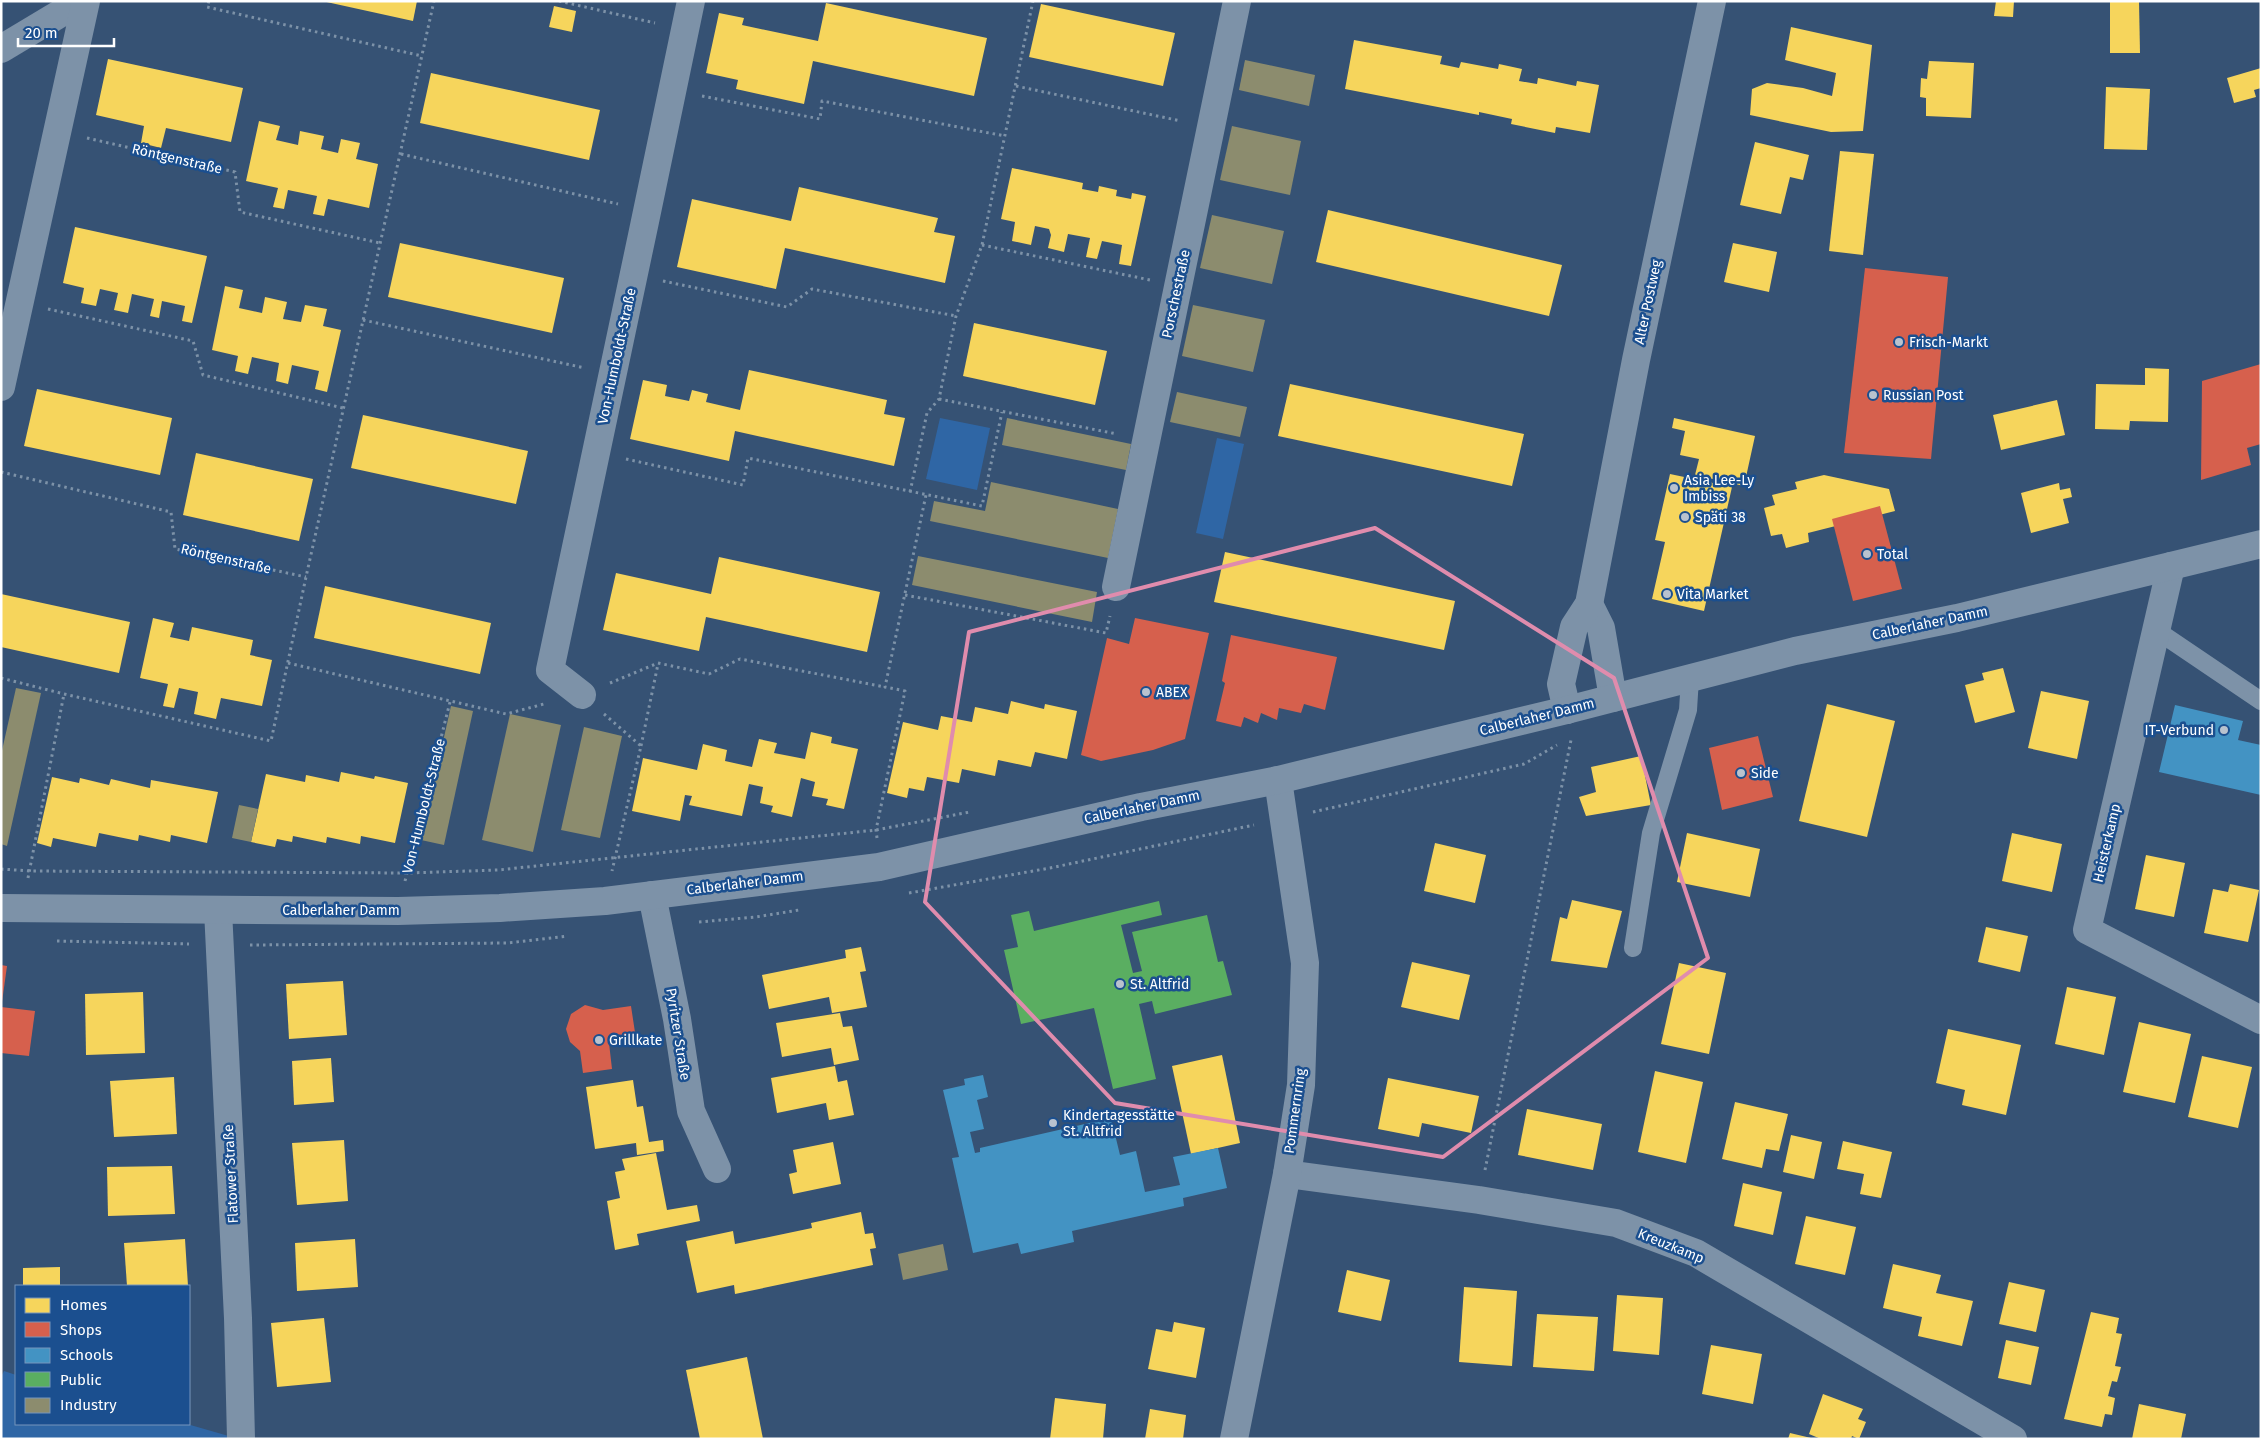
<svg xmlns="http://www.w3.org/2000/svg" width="2262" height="1440" font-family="'Fira Sans',sans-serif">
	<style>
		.green { fill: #2f66a5 }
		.homes { fill: #f6d55c }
		.shops { fill: #d6604d }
		.schools { fill: #4393c3 }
		.public { fill: #5aae61 }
		.industry { fill: #8c8c6e }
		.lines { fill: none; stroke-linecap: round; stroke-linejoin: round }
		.path { stroke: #7d92a8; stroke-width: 3; stroke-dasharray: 2.5 4; stroke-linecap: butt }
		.service { stroke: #7d92a8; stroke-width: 18 }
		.minor { stroke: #7d92a8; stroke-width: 28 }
		.tertiary { stroke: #7d92a8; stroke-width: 28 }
		.marked { fill: none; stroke: #e08cad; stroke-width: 4; stroke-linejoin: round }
		.poi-dot { fill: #b9c2ce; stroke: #1b4f8f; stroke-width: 2 }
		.labels { text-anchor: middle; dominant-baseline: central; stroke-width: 5; stroke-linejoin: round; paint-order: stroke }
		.street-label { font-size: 14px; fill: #fff; stroke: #1b4f8f }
		.poi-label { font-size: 14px; fill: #fff; stroke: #1b4f8f; text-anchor: start }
	</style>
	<rect width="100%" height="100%" fill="#365274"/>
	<g class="green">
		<polygon points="940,418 990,428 977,490 926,479"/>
		<polygon points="1217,438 1244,444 1223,539 1196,533"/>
		<polygon points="4,1371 16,1375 16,1424 187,1424 239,1439 1,1439 1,1377"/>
	</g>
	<g class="homes">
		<polygon points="322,1 417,1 413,21"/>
		<polygon points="1996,1 2014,1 2013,17 1994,16"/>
		<polygon points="2110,1 2139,1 2140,53 2110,53"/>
		<polygon points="826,3 987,38 974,96 813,61 804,104 736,89 738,80 706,73 719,13 744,18 742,25 818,41"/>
		<polygon points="1041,4 1175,33 1163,86 1029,57"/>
		<polygon points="554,6 576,11 572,32 549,27"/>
		<polygon points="1791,27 1872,45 1863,131 1831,132 1750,115 1752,89 1767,83 1803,88 1832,96 1836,73 1785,60"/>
		<polygon points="1354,40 1442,56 1440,64 1459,68 1461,62 1498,69 1499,64 1522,69 1519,81 1537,84 1538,78 1576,86 1577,81 1599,85 1590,133 1556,127 1555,133 1511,124 1512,119 1479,112 1479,115 1345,89"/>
		<polygon points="108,59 243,88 231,142 166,128 161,148 141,143 144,126 96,115"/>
		<polygon points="1929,61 1974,63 1971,118 1926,116 1926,98 1920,97 1921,78 1927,79"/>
		<polygon points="2261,68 2261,88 2254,90 2256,97 2234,103 2227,78"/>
		<polygon points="431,73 600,110 589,160 420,123"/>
		<polygon points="2106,87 2150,89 2147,150 2104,149"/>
		<polygon points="259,121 280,126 276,140 298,145 300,131 324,136 321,149 338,153 341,139 360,143 356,159 378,164 369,208 328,199 324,216 313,214 317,196 288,190 284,209 273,207 278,188 246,181"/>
		<polygon points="1755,142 1809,155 1803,180 1790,177 1781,214 1740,205"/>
		<polygon points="1840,151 1874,154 1863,255 1829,251"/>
		<polygon points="1012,168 1083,183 1082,189 1098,192 1099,186 1117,190 1116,196 1131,199 1132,193 1146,196 1131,266 1119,264 1122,245 1102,241 1097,259 1086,257 1090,238 1068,234 1064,252 1048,248 1051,235 1049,229 1035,226 1031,245 1012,241 1015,222 1001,219"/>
		<polygon points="799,187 938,218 934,232 955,236 945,283 785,248 776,289 677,267 692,199 791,221"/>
		<polygon points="1328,210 1562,265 1549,316 1316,262"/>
		<polygon points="75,227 207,256 192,323 182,321 185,306 162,301 159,318 150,316 154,299 132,294 128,313 114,310 118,293 100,289 96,306 81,303 84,288 63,283"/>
		<polygon points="400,243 564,278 552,333 388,297"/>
		<polygon points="1733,243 1777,252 1769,292 1724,282"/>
		<polygon points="225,286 243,290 239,308 262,313 265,297 287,302 283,319 301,322 305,305 327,309 323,326 341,330 327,392 315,389 319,371 292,365 288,384 276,381 279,363 252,357 248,374 235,371 238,356 212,350"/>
		<polygon points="974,323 1107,351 1095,405 963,376"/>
		<polygon points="2145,368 2169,369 2168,422 2130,421 2129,430 2095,429 2096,384 2145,385"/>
		<polygon points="749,370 887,400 884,414 905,418 894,466 735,431 729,461 630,439 643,380 667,385 665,396 689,401 692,390 708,394 706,402 740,410"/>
		<polygon points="1290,384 1524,434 1512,486 1278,436"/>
		<polygon points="37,389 172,418 160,475 24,446"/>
		<polygon points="2057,400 2065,435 2001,450 1993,415"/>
		<polygon points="363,415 528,451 516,504 351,468"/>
		<polygon points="1674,418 1755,436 1744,486 1695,475 1699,459 1680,455 1685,431 1672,428"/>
		<polygon points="196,453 313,479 299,541 183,515"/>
		<polygon points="1670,474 1732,487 1704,611 1652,599 1665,542 1655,540"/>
		<polygon points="1824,475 1889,489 1895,511 1808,533 1809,542 1786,548 1782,534 1771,536 1764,508 1775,505 1772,495 1797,489 1795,482"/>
		<polygon points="2059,483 2060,490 2070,488 2072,497 2063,499 2069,523 2031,533 2021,493"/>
		<polygon points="1225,552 1455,601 1444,650 1214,602"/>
		<polygon points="719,557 880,592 867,652 706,617 699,651 603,630 616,573 711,594"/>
		<polygon points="325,586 491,623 480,674 314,638"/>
		<polygon points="1,594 130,622 119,673 1,647"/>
		<polygon points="153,618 174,623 170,637 189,641 192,627 253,640 250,655 272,660 262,706 221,698 216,719 194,714 198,692 179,688 174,708 163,706 168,684 140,678"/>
		<polygon points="2003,668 2015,712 1975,723 1965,685 1984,680 1982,673"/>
		<polygon points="2041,691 2089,701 2077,759 2028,748"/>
		<polygon points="1011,701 1044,709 1045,704 1077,711 1067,759 1035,752 1031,767 998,760 995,776 962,769 959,783 927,777 924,791 909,788 907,798 887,793 903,722 938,730 941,716 972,722 975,707 1008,714"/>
		<polygon points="1827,704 1895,721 1867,837 1799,821"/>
		<polygon points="811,732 832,737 831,743 858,749 844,809 826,805 828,799 812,796 815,782 801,778 792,817 771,812 773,806 760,803 763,787 749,784 742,816 689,805 692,796 685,795 680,821 632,811 643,758 697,770 703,744 727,750 725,761 752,767 759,739 777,743 774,753 805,759"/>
		<polygon points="1641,756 1651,805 1586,816 1579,797 1596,792 1591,767"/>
		<polygon points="341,772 374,779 375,776 408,783 395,843 361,836 360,844 327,837 326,843 293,836 292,842 277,839 275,847 251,842 266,774 305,782 306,775 339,782"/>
		<polygon points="52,777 79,783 80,778 109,785 111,779 150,788 151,780 218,792 207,843 171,835 170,842 139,835 138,841 99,833 96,847 53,838 51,847 37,843"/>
		<polygon points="1687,833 1760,849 1750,897 1677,882"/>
		<polygon points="2012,833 2062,844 2052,892 2002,881"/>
		<polygon points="1435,843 1486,855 1475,903 1424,891"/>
		<polygon points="2146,855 2185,863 2174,917 2135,909"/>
		<polygon points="2230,884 2259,890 2248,942 2204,933 2213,889 2228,892"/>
		<polygon points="1572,900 1622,911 1607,968 1551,961 1560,917 1567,919"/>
		<polygon points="1986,927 2028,936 2020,972 1978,962"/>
		<polygon points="861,947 866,971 860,972 867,1007 832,1013 829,997 769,1009 762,975 846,958 845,950"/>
		<polygon points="1412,962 1470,975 1459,1020 1401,1007"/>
		<polygon points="1679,963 1726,973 1709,1054 1661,1044"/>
		<polygon points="343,981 347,1035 289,1039 286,984"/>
		<polygon points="2067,987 2116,997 2104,1055 2055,1044"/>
		<polygon points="143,992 145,1053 86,1055 85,994"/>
		<polygon points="840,1013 843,1027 852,1026 859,1060 834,1065 831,1048 782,1057 776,1023"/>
		<polygon points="2139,1022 2191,1034 2175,1103 2123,1092"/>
		<polygon points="1948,1029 2021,1045 2006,1115 1962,1105 1965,1090 1936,1083"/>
		<polygon points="1222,1055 1240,1143 1191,1154 1172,1066"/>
		<polygon points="2202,1056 2252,1067 2238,1128 2188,1117"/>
		<polygon points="331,1058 334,1102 294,1105 292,1061"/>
		<polygon points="835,1066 838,1082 847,1080 854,1115 829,1120 826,1103 777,1113 771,1078"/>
		<polygon points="1655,1071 1703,1082 1686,1163 1638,1152"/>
		<polygon points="174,1077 177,1134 114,1137 110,1081"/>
		<polygon points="1388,1078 1479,1096 1471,1133 1422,1123 1419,1137 1378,1129"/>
		<polygon points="633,1080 637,1107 643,1106 649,1142 663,1140 664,1151 637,1155 636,1143 595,1149 586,1087"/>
		<polygon points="1735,1102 1788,1114 1779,1151 1766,1149 1762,1168 1722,1159"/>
		<polygon points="1527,1109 1602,1124 1593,1170 1518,1155"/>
		<polygon points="1791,1135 1822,1142 1814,1179 1783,1172"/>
		<polygon points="344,1140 348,1201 297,1205 292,1143"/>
		<polygon points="1843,1141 1892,1152 1881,1198 1860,1194 1864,1174 1837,1169"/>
		<polygon points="833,1142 841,1184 793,1194 789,1174 797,1172 793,1150"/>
		<polygon points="656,1153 667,1210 697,1205 700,1221 637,1234 639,1245 615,1250 607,1201 620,1198 615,1172 625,1170 622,1159"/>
		<polygon points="172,1166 175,1214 108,1216 107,1167"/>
		<polygon points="1743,1183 1782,1192 1773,1235 1734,1226"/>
		<polygon points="861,1212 865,1234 873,1233 876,1248 870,1249 873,1265 735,1294 734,1285 697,1293 686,1241 733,1231 735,1244 812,1228 811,1223"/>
		<polygon points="1806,1216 1856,1227 1845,1275 1795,1264"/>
		<polygon points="185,1239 188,1286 127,1286 124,1243"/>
		<polygon points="355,1239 358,1287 297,1291 295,1243"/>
		<polygon points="1893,1264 1941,1275 1936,1293 1973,1301 1962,1346 1918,1336 1922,1317 1883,1308"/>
		<polygon points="60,1267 60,1286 23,1286 23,1268"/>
		<polygon points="1347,1270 1390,1280 1381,1321 1338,1312"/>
		<polygon points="2009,1282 2045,1290 2036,1332 1999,1324"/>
		<polygon points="1464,1287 1517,1291 1512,1366 1459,1362"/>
		<polygon points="1617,1295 1663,1298 1659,1355 1613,1351"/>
		<polygon points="2091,1312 2119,1318 2116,1333 2122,1334 2115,1366 2121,1367 2117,1382 2112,1381 2108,1396 2115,1398 2112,1415 2105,1414 2102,1427 2064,1419"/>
		<polygon points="1537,1314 1598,1317 1594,1371 1533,1367"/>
		<polygon points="324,1318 331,1382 277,1387 271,1323"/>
		<polygon points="1174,1322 1205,1328 1196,1378 1148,1369 1156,1329 1172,1332"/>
		<polygon points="2006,1340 2039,1347 2031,1385 1998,1378"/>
		<polygon points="1711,1345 1762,1354 1753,1404 1702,1394"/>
		<polygon points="747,1357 763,1439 700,1439 686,1370"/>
		<polygon points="1823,1394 1863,1409 1858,1419 1866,1422 1859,1439 1852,1436 1851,1439 1821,1439 1809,1434"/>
		<polygon points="1055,1398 1106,1404 1103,1439 1050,1439"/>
		<polygon points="2139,1404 2186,1414 2181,1439 2132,1439"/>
		<polygon points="1150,1409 1186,1415 1183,1439 1145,1439"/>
		<polygon points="1790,1433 1811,1438 1811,1439 1788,1439"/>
	</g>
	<g class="shops">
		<polygon points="1865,268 1948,277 1931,459 1844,453"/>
		<polygon points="2261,364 2261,444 2247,448 2251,465 2201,480 2202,381"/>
		<polygon points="1880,506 1902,589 1853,601 1832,519"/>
		<polygon points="1135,618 1209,633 1185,739 1153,750 1101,761 1081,755 1107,638 1129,644"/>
		<polygon points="1231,635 1337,657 1325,710 1304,704 1301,713 1279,708 1277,720 1261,713 1258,723 1244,717 1241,727 1216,721 1225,683 1222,681"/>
		<polygon points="1758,736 1773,797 1722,810 1709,748"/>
		<polygon points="1,965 7,966 2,1002 1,1002"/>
		<polygon points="585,1005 603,1010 631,1006 636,1039 609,1043 612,1069 583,1073 580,1051 570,1042 566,1029 571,1014"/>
		<polygon points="1,1007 35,1011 29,1056 1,1053"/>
	</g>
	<g class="schools">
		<polygon points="2175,705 2243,721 2238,740 2261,745 2261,795 2159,772"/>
		<polygon points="983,1075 988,1097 977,1100 984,1129 970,1132 975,1153 980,1152 980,1148 1111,1118 1120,1155 1136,1151 1145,1192 1180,1185 1173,1157 1218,1148 1227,1188 1183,1198 1184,1206 1072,1231 1074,1242 1021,1254 1018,1243 973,1253 952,1158 959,1157 943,1090 965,1085 964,1079"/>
	</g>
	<polygon class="public" points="1159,901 1162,915 1121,925 1133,973 1142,971 1132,932 1207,915 1218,962 1223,961 1232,995 1155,1014 1152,1001 1139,1004 1156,1079 1113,1089 1094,1008 1021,1024 1004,950 1018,947 1011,915 1029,911 1034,931"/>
	<g class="industry">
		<polygon points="1245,60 1315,75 1309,106 1239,90"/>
		<polygon points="1232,126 1301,141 1290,195 1220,180"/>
		<polygon points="1212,215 1284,231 1272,284 1200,268"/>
		<polygon points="1193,305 1265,320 1253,372 1182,356"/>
		<polygon points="1177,392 1247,407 1240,437 1170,422"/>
		<polygon points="1007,418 1131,444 1126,470 1002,445"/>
		<polygon points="991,482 1118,509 1108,558 930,521 934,501 985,511"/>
		<polygon points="918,556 1097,592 1092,622 912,585"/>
		<polygon points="16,688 41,693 7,846 1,844 1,755"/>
		<polygon points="451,706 473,711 444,845 421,840"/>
		<polygon points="510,714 561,725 533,852 482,840"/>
		<polygon points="584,727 622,736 600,838 561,830"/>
		<polygon points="239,805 258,809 251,842 232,838"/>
		<polygon points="943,1244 948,1270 903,1280 898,1254"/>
	</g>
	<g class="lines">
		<g class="path">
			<polyline points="209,1 207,7 422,56"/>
			<polyline points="559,1 655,23"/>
			<polyline points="1016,86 1181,121"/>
			<polyline points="702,96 820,119 822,101 1005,136"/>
			<polyline points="87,138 235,172 240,212 380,243"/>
			<polyline points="401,154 618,204"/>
			<polyline points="982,245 1150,280"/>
			<polyline points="663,281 787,307 812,289 956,316"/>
			<polyline points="48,309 193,341 203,375 343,408"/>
			<polyline points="363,320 585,368"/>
			<polyline points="939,399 1117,434"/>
			<polyline points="626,459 743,485 748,458 982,506 1002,412"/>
			<polyline points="1,472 171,512 175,549 306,577"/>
			<polyline points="910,492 927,413 939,399 956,316 982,245 1033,1"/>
			<polyline points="905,595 1106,633 1110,616"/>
			<polyline points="288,663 506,714 544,704"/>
			<polyline points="1,678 64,694 271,741 306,577 434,1"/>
			<polyline points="610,683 658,663 709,674 740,659 885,687"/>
			<polyline points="604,714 641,746 612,871"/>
			<polyline points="641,746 658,664"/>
			<polyline points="1313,812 1524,764 1557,745"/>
			<polyline points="877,838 876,830 905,691 885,687 926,495"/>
			<polyline points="1,869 30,871 407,873 498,870 876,830 970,812"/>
			<polyline points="28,878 64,694"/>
			<polyline points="405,881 450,702"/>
			<polyline points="909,893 1050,868 1254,825"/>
			<polyline points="699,922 756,917 799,910"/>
			<polyline points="57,941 189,944"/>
			<polyline points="250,945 507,943 568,936"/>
			<polyline points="1485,1170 1571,740"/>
		</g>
		<g class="service">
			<polyline points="2156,630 2261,701"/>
			<polyline points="1633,948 1651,833 1688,710 1690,678"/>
		</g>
		<g class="minor">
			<polyline points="1,49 81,1"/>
			<polyline points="1,387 86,1"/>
			<polyline points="2171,566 2087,930 2261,1020"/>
			<polyline points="1116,587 1237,1"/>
			<polyline points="1589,604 1601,628 1613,698"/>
			<path d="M582,695L550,670C599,447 644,224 691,1"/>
			<polyline points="1567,710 1561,684 1574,627 1589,604 1636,360 1712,1"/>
			<polyline points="652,895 677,1019 691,1111 717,1169"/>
			<polyline points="218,910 238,1318 241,1439"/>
			<polyline points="1287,1174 1479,1200 1616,1223 1696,1253 2013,1439"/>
			<polyline points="1234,1439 1287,1174 1301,1085 1305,963 1278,780"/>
		</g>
		<polyline class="tertiary" points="1,908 398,911 500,908 605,901 879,867 1141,807 1278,780 1567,710 1795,651 1957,618 2261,544"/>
	</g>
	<path class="marked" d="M1375,528L1614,678L1708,958L1443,1157L1115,1103L925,902L969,632Z"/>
	<g class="poi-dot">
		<circle cx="1899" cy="342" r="5"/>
		<circle cx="1873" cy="395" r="5"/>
		<circle cx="1674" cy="488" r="5"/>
		<circle cx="1685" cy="517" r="5"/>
		<circle cx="1867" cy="554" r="5"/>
		<circle cx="1667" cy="594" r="5"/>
		<circle cx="1146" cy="692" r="5"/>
		<circle cx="2224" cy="730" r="5"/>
		<circle cx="1741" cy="773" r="5"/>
		<circle cx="1120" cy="984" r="5"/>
		<circle cx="599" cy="1040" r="5"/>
		<circle cx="1053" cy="1123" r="5"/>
	</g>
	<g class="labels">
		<g class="street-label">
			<text transform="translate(177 159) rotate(13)">Röntgenstraße</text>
			<text transform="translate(1176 294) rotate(-78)">Porschestraße</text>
			<text transform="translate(1648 302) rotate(-78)">Alter Postweg</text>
			<text transform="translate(617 356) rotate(-78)">Von-Humboldt-Straße</text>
			<text transform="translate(226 559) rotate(13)">Röntgenstraße</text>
			<text transform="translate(1930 623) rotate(-12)">Calberlaher Damm</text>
			<text transform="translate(1537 717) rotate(-14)">Calberlaher Damm</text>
			<text transform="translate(424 806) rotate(-76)">Von-Humboldt-Straße</text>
			<text transform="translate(1142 807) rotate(-12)">Calberlaher Damm</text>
			<text transform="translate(2107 843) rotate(-77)">Heisterkamp</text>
			<text transform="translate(745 883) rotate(-7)">Calberlaher Damm</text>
			<text x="341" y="910">Calberlaher Damm</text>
			<text transform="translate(678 1034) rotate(81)">Pyritzer Straße</text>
			<text transform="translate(1295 1111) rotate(-82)">Pommernring</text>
			<text transform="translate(231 1174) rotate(-93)">Flatower Straße</text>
			<text transform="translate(1671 1246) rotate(22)">Kreuzkamp</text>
		</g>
		<g class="poi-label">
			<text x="1909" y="342">Frisch-Markt</text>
			<text x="1883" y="395">Russian Post</text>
			<text x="1684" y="480">Asia Lee-Ly<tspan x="1684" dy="16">Imbiss</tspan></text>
			<text x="1695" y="517">Späti 38</text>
			<text x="1877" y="554">Total</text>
			<text x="1677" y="594">Vita Market</text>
			<text x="1156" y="692">ABEX</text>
			<text x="2214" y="730" text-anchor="end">IT-Verbund</text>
			<text x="1751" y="773">Side</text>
			<text x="1130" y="984">St. Altfrid</text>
			<text x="609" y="1040">Grillkate</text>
			<text x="1063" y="1115">Kindertagesstätte<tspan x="1063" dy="16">St. Altfrid</tspan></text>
		</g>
	</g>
	<rect width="2262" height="1440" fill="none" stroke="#ffffff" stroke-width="5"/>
	<rect x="15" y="1285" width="175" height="140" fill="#1b4f8f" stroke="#7695bc"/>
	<rect x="25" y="1298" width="25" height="15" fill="#f6d55c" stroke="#7695bc"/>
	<text x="60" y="1310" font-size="15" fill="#ffffff">Homes</text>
	<rect x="25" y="1322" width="25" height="15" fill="#d6604d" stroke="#7695bc"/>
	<text x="60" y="1335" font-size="15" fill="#ffffff">Shops</text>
	<rect x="25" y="1348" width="25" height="15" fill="#4393c3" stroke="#7695bc"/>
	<text x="60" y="1360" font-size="15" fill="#ffffff">Schools</text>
	<rect x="25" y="1372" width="25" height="15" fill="#5aae61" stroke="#7695bc"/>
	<text x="60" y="1385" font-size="15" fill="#ffffff">Public</text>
	<rect x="25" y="1398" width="25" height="15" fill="#8c8c6e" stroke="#7695bc"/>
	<text x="60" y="1410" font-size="15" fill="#ffffff">Industry</text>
	<path d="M18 38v8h96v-8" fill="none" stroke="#ffffff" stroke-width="2.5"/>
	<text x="25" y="38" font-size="15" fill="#ffffff" stroke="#1b4f8f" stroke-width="4" paint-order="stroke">20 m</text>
</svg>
